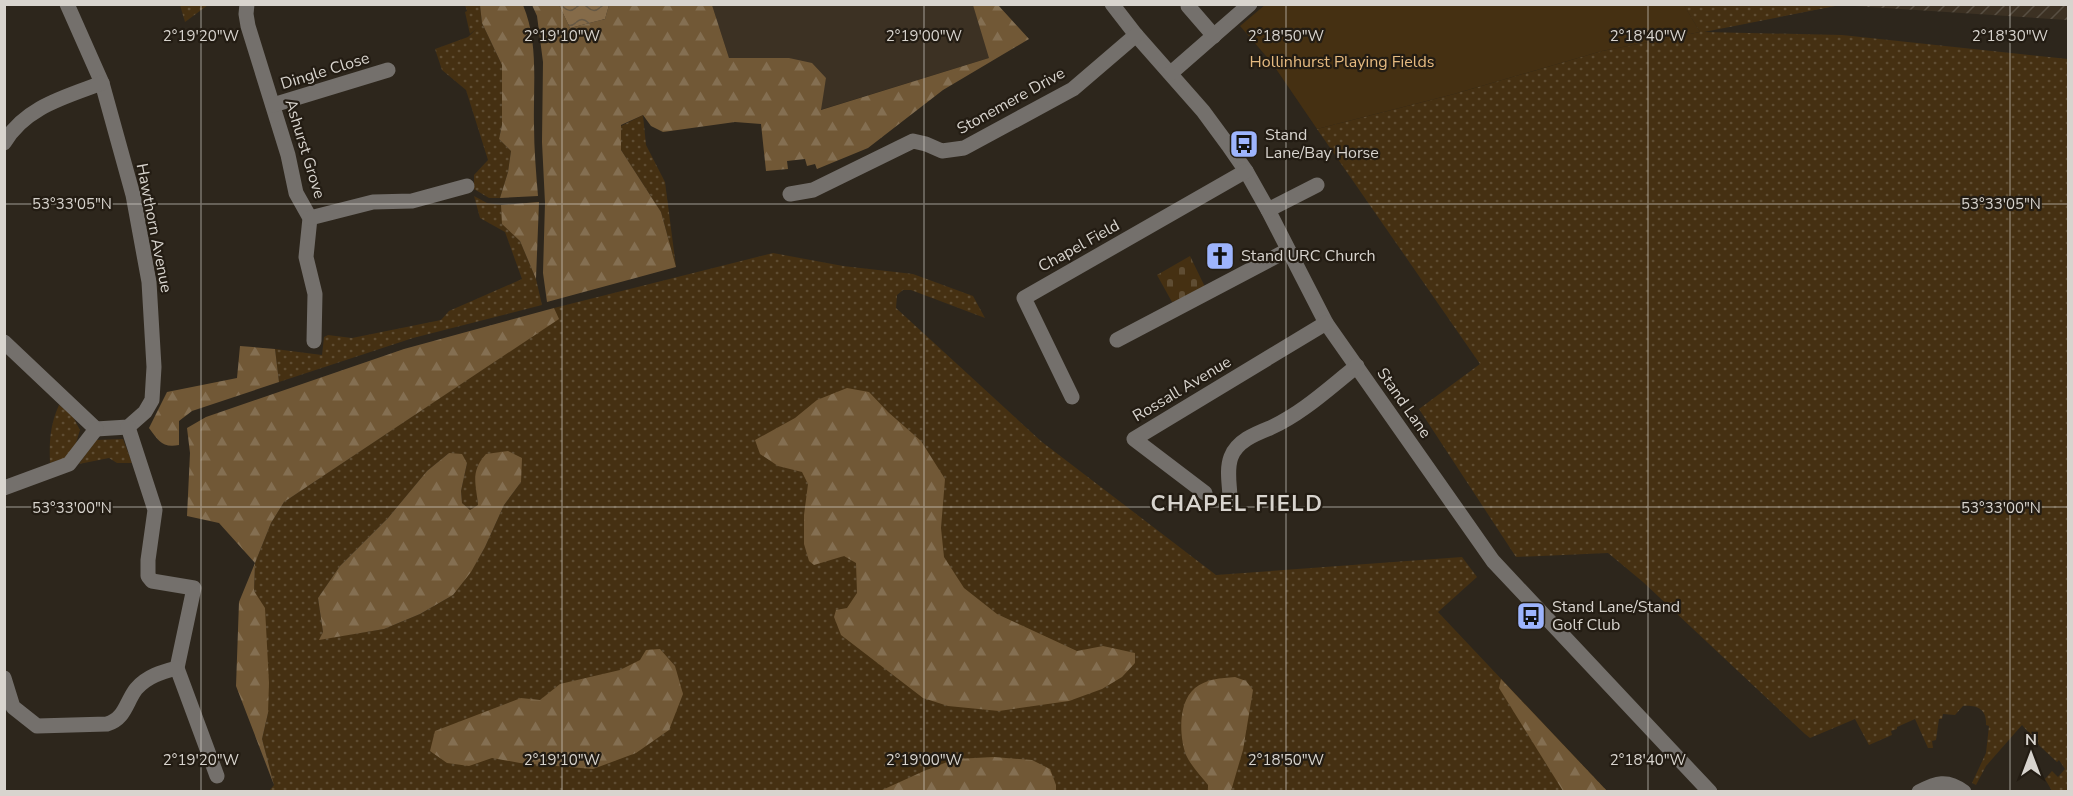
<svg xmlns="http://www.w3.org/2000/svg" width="2073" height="796" font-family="'Nunito Sans',sans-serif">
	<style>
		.built { fill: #3c3123 }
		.industrial { fill: url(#industrial-furrows) }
		.grass { fill: url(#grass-dots); fill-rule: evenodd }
		.forest { fill: url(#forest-firs) }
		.cemetery { fill: url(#cemetery-stones) }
		.park { fill: #453012 }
		.water { fill: url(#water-waves) }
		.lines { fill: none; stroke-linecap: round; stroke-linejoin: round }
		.minor { stroke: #74706c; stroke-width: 15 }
		.ticks { fill: none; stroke: #d8d4ce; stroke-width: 1.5; stroke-opacity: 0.45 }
		.labels { text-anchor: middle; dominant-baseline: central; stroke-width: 4.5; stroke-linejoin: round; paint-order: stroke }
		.park-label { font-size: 16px; fill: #e5ba80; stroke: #231c13 }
		.street-label { font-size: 16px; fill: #d8d4ce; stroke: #231c13 }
		.poi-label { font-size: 16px; fill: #d8d4ce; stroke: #231c13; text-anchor: start }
		.district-label { font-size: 22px; font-weight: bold; letter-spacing: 1.5px; fill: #d8d4ce; stroke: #231c13 }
		.ticks-label { font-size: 15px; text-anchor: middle; fill: #d8d4ce; stroke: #231c13; stroke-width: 4.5; stroke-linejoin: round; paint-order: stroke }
	</style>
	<defs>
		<pattern id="industrial-furrows" width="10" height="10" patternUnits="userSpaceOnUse" patternTransform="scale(1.5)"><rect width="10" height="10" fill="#3c3123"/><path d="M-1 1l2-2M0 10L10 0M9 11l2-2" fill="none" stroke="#574e42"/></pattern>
		<pattern id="grass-dots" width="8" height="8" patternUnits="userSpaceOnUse" patternTransform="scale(1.5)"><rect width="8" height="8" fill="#453012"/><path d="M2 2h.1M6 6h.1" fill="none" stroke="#5f4d33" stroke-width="1.8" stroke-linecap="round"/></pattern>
		<pattern id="forest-firs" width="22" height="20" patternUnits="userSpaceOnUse" patternTransform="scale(1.5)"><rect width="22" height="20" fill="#715836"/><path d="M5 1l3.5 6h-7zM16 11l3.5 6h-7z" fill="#846f52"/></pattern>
		<pattern id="cemetery-stones" width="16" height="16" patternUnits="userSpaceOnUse" patternTransform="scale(1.5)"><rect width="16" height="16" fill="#453012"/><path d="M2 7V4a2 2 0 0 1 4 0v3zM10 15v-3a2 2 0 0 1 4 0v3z" fill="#5f4d33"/></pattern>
		<pattern id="water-waves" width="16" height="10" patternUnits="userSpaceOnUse" patternTransform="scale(1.5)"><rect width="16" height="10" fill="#856b49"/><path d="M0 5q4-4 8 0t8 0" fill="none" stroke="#665844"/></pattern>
	</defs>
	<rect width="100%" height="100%" fill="#2d261c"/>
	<polygon class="built" points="712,5 998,5 1029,39 989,58 820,110 826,78 789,58 729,58"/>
	<polygon class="industrial" points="2068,4 2068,20 1840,5 1700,32 1684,5"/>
	<g class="grass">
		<polygon points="180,5 180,4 208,5 185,22"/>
		<polygon points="465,5 480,5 482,23 502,65 502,125 499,139 511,151 508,172 500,198 489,198 474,189 474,175 488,160 466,90 442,70 435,49 468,37 476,29 470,34 465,12 467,11"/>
		<path d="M1684,5H1852V6L1840,5L1704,32L1842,35L2068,59V791H2052L2045,779L2052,771L2058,777L2065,769L2059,760L2057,762L2029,736L2031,735L2022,725L1986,766L1976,785L1972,783L1986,753L1989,726L1986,725C1987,709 1977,705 1963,706L1955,715L1943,714L1942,719H1939L1936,740L1932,741L1933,748H1928L1915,719L1897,727V729L1891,731L1892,735L1869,745L1855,719L1810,738L1805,734L1643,582L1608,553L1516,557L1419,409L1480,364L1317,129L1454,94L1602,51L1700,32Z"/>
		<polygon points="643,115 646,145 665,182 676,267 661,212 621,150 621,126"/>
		<polygon points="474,196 487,203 501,205 503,224 520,241 536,279 542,305 413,338 279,382 275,349 322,355 324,337 328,335 352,338 441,320 449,311 522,279 505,232 480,218"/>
		<path d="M773,253L843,266L913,274L973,296L985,318L911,290H903L897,295L896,308L1042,442L1216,575L1462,557L1477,577L1438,612L1607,791H269L274,785L262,739L268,713L254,591L255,563L271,523L284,502L558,319L554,308ZM449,453L467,463L461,491L462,503L470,510L478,505L477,494L521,482L504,505L485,547L471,571L453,595L420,614L384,629L320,639L323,632L318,598L340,566L388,518L427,471Z"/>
		<path d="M59,405L72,415L80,430L76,443L65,458L50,463C49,442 50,425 59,405Z"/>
		<polygon points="123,439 132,463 117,463 109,458 79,464 96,440"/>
	</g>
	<g class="forest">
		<path d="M480,5H523C539,43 533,85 534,125C534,149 536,172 538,196L500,198L508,172L511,151L499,139L502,125V65L482,23Z"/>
		<polygon points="532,5 559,5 570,28 605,19 609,5 712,5 729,58 789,58 812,63 826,78 821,110 989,58 973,5 998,5 1029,39 943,90 868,148 817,169 815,164 807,166 805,159 787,161 788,169 766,171 761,124 735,122 663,132 651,126 643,115 621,125 621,150 661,212 676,267 547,302 543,273 545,203 542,142 543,62 537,16"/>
		<polygon points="539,202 536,279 520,241 502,224 501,205"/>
		<polygon points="554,308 559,319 284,502 271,523 255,563 254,591 265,608 269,683 268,713 262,739 274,785 236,686 239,602 255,563 219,523 187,516 190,453 187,428 206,417 404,349"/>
		<path d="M240,346L275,349L279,382L192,411L179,421V445C162,448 159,441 149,428L167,392L237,378Z"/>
		<polygon points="847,388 869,392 888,412 921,441 945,479 941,528 944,557 964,588 997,614 1077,651 1103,646 1135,653 1135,663 1122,677 1102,689 1069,701 999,711 948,706 923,698 841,635 834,617 836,610 847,608 857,593 856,563 844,556 814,565 809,561 804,544 804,515 808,484 802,472 778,466 760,454 755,440 795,418 817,400"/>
		<path d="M508,451L522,458L521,482L504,505L485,547L471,572L453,595L420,614L384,629L319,640L323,632L318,598L340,566L388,518L427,471L449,453L462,454L467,463L461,491L462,503L470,510L478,505C476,483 470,472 486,454Z"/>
		<polygon points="660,649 675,666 683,694 669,730 636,753 593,769 520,763 492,758 469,766 447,763 430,751 435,731 521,698 540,700 560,684 620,670 640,660 646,650"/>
		<path d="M1235,677L1246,681L1253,690L1243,750L1231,791H1208V785C1201,776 1191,766 1186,755C1179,736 1178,702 1195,688C1206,679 1221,678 1235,677Z"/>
		<polygon points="1501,679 1607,791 1563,791 1499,688"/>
		<polygon points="994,757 1032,760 1050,769 1056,785 1056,791 880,791 924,771 955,759"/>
	</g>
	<polygon class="cemetery" points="1190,256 1206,289 1176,304 1175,301 1172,302 1157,275"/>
	<polygon class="park" points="1266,4 1684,5 1700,32 1602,51 1454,94 1317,129 1272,63 1240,26"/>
	<polygon class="water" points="559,5 609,5 605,19 570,28"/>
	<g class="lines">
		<g class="minor">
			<polyline points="67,4 102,83 133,195 149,282 154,367 152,400 145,412 128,427 96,429"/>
			<polyline points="247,4 246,14 248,26 288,155 296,193 310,218 306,257 315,294 314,341"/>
			<polyline points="1112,4 1136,35 1203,111 1228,145 1246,171 1268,210 1326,323 1493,561 1710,792"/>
			<polyline points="1190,4 1188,6 1214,36"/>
			<polyline points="1171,73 1250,4"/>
			<polyline points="273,105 388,70"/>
			<path d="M4,143C25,107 65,97 102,83"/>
			<polyline points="790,194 813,190 913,141 926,144 942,151 964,148 1073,89 1136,35"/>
			<polyline points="1268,210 1317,185"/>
			<polyline points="310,218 373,202 412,201 467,186"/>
			<polyline points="1117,340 1288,250"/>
			<polyline points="4,342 96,429"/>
			<polyline points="1072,397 1024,298 1246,171"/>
			<polyline points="128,427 155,510 148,560 148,576 152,581 194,588 177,668"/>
			<polyline points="4,488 69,464 96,429"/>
			<polyline points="1205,493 1134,439 1326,323"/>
			<path d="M1225,504L1230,499C1230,486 1226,470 1231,457C1237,441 1255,434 1270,428C1303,413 1329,388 1357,366"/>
			<path d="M4,678L13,707L37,726L107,724C125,719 126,702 136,689C147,676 162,672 177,668L217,776"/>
			<path d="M1919,792C1936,783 1947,779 1964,792"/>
		</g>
	</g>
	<path class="ticks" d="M201,4V792M562,4V792M924,4V792M1286,4V792M1648,4V792M2010,4V792M4,204H2068M4,507H2068"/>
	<defs>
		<g id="bus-square" transform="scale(1.5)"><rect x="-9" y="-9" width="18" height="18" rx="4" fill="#9db4fd" stroke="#231c13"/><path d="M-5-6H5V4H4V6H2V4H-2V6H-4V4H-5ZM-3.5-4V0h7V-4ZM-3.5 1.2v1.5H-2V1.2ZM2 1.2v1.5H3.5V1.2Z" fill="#111"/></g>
		<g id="church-square" transform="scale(1.5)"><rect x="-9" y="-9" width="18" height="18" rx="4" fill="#9db4fd" stroke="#231c13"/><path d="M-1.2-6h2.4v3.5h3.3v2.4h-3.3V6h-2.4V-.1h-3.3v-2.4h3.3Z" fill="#111"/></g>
	</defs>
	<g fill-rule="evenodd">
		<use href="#bus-square" x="1244" y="144"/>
		<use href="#church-square" x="1220" y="256"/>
		<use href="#bus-square" x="1531" y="616"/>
	</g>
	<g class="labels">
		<g class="park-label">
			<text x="1342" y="62">Hollinhurst Playing Fields</text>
		</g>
		<g class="street-label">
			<text transform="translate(325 71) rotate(-17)">Dingle Close</text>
			<text transform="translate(1011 101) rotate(-29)">Stonemere Drive</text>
			<text transform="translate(305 149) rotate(73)">Ashurst Grove</text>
			<text transform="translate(154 228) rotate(79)">Hawthorn Avenue</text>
			<text transform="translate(1079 246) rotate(-29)">Chapel Field</text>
			<text transform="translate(1182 389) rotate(-31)">Rossall Avenue</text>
			<text transform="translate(1404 403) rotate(55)">Stand Lane</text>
		</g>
		<g class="poi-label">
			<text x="1265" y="135">Stand<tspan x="1265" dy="18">Lane/Bay Horse</tspan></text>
			<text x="1241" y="256">Stand URC Church</text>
			<text x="1552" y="607">Stand Lane/Stand<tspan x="1552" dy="18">Golf Club</tspan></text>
		</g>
		<g class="district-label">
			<text x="1237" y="504">CHAPEL FIELD</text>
		</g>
	</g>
	<g class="ticks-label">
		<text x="201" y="41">2°19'20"W</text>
		<text x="562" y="41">2°19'10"W</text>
		<text x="924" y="41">2°19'00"W</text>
		<text x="1286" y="41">2°18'50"W</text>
		<text x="1648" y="41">2°18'40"W</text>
		<text x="2010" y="41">2°18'30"W</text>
		<text x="72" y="209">53°33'05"N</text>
		<text x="2001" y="209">53°33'05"N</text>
		<text x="72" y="513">53°33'00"N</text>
		<text x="2001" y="513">53°33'00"N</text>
		<text x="201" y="765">2°19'20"W</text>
		<text x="562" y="765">2°19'10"W</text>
		<text x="924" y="765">2°19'00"W</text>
		<text x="1286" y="765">2°18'50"W</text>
		<text x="1648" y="765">2°18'40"W</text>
	</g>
	<rect width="2073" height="796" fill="none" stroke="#d8d4ce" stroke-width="12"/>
	<g transform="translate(2031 754)" stroke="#231c13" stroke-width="4.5" paint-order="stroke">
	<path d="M0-4.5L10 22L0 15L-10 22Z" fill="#d8d4ce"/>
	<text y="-9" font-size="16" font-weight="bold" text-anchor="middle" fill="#d8d4ce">N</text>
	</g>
</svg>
